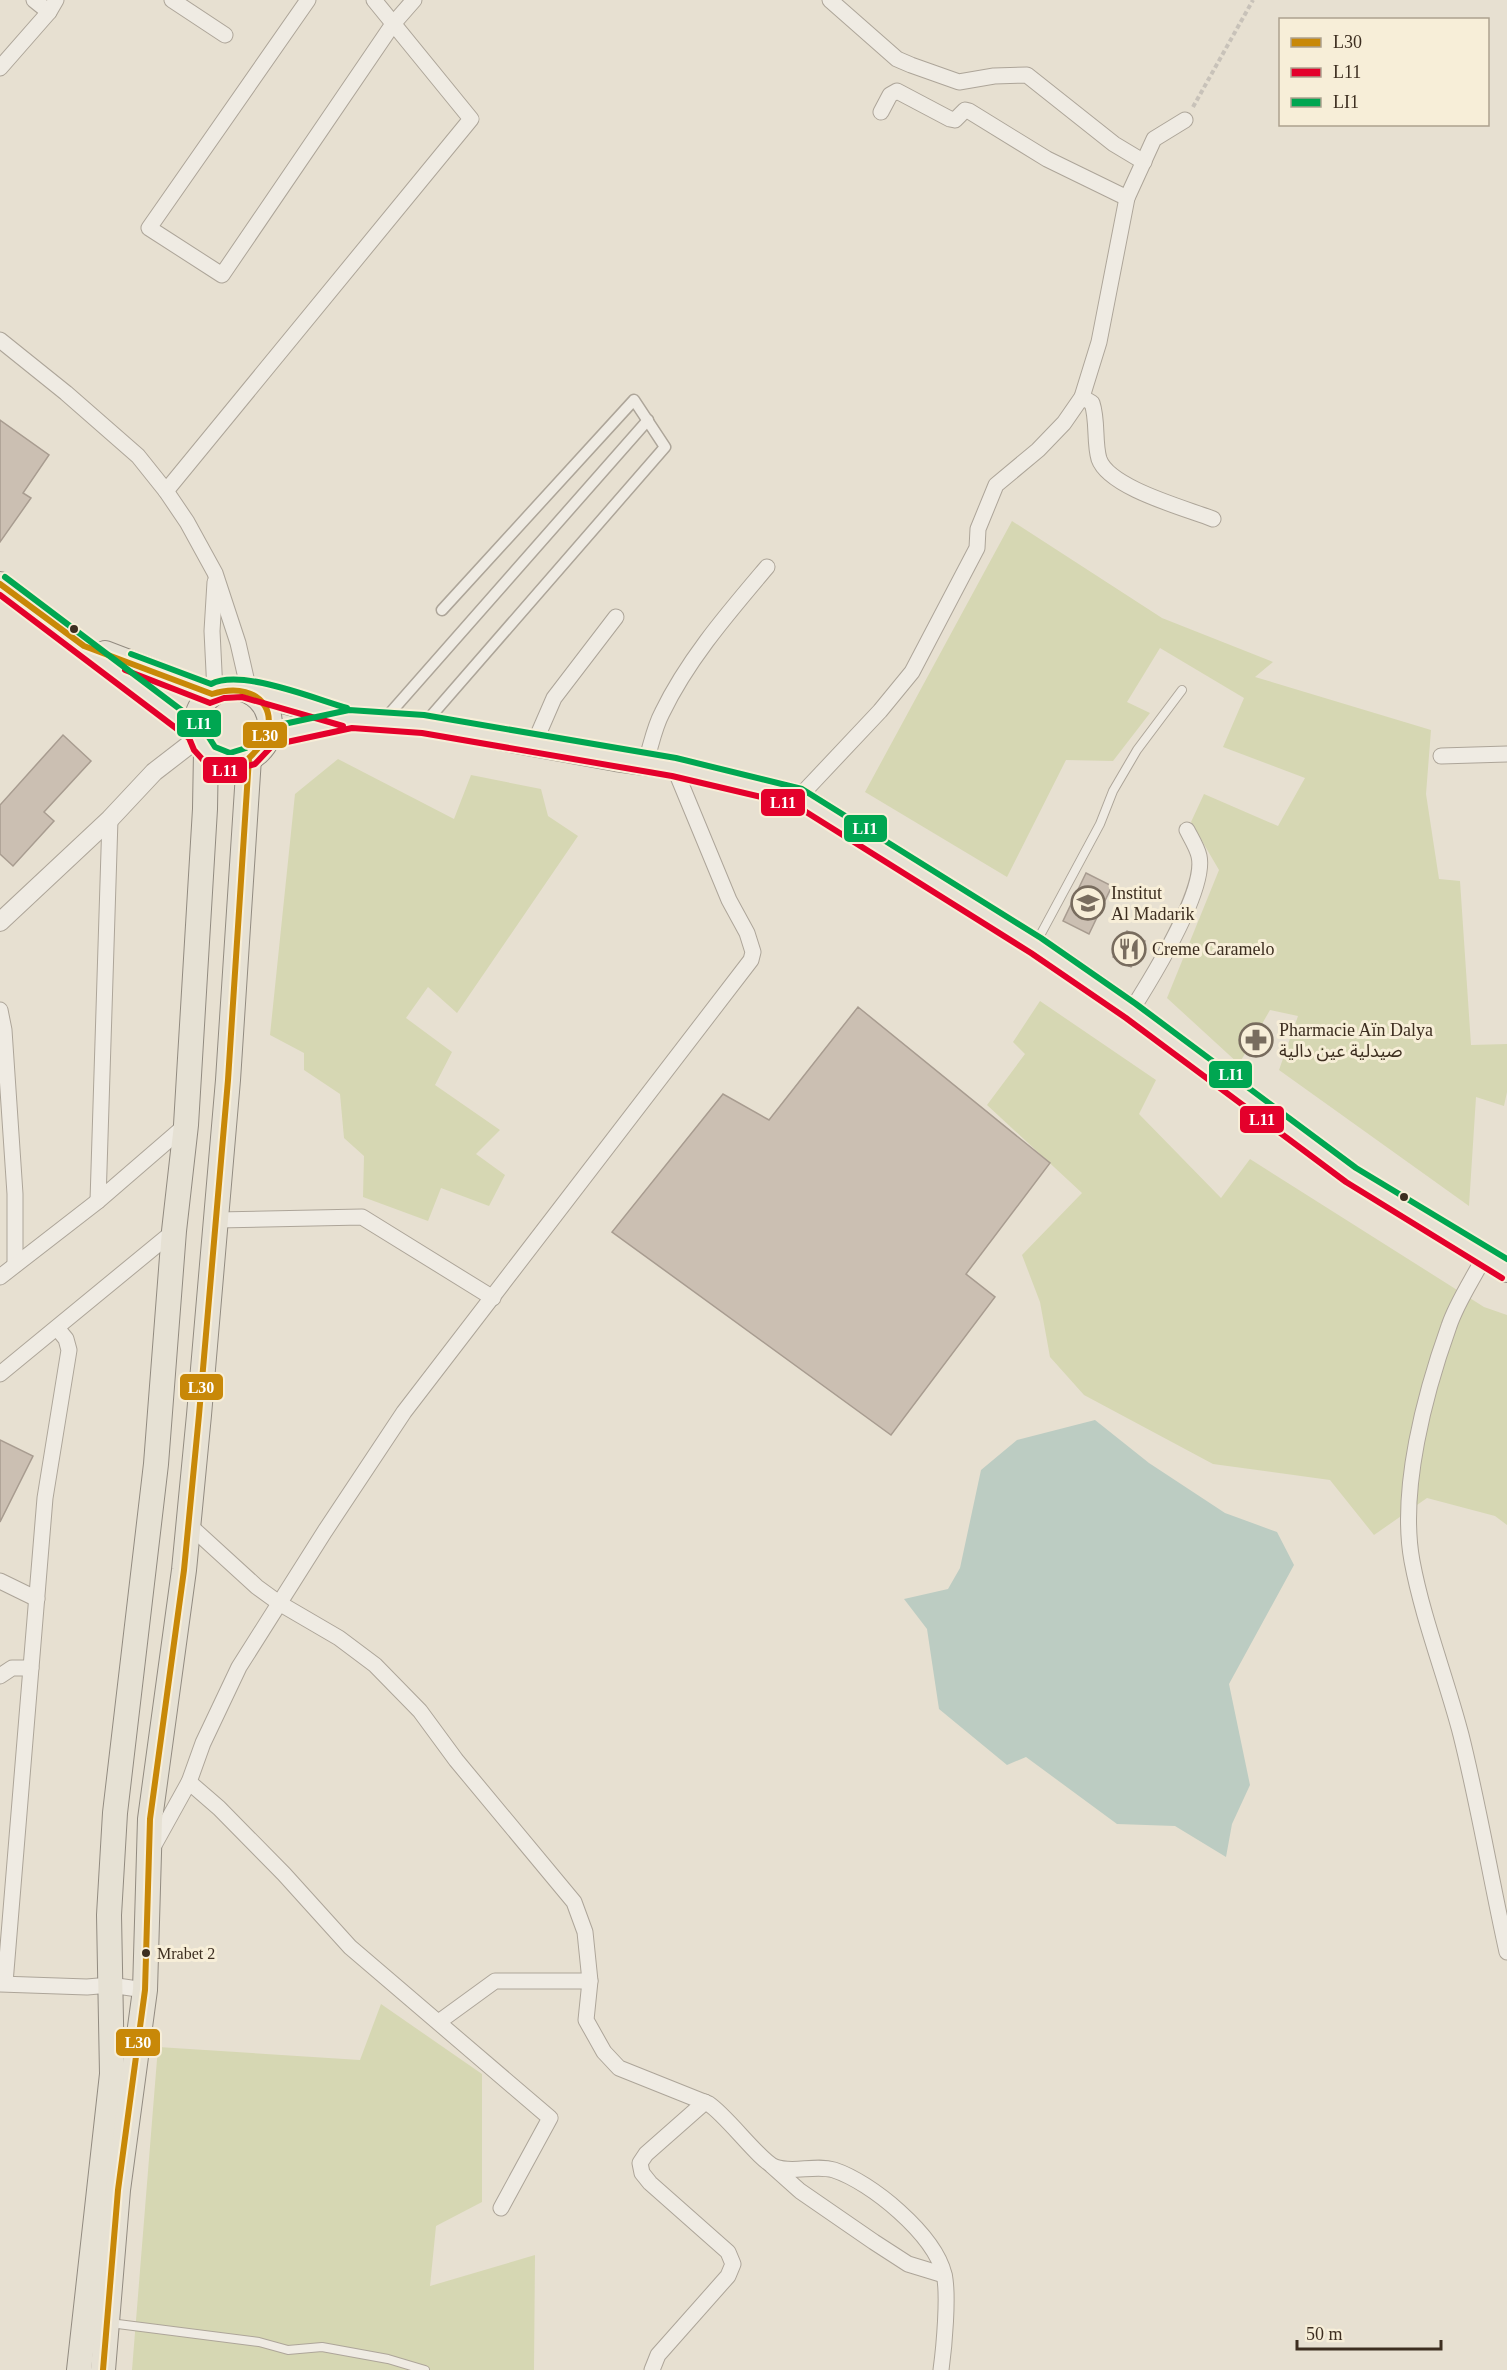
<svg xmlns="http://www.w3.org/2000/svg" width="1507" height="2370" font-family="'Times New Roman','Noto Sans Arabic',serif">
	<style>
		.green { fill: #d6d7b3 }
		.water { fill: #bcccc2 }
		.building { fill: #cbbfb2; stroke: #a89c90; stroke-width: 1.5 }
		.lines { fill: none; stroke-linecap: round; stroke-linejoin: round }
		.service-casing { stroke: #ada599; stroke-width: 10 }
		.pedestrian-casing { stroke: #ada599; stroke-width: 13 }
		.minor-casing { stroke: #ada599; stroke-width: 17 }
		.tertiary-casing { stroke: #ada599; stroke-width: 20 }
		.primary-casing { stroke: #928b80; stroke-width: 26 }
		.path { stroke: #c8c2b9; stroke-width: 4; stroke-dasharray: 4.5 3; stroke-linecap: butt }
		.service { stroke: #efebe3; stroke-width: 8 }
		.pedestrian { stroke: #efebe3; stroke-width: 10 }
		.minor { stroke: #efebe3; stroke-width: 15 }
		.tertiary { stroke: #efebe3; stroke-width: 18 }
		.primary { stroke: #e6e1d4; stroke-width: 24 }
		.bus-1-casing { stroke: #f7eed8; stroke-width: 10 }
		.bus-2-casing { stroke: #f7eed8; stroke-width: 10 }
		.bus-3-casing { stroke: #f7eed8; stroke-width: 10 }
		.bus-1 { stroke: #c88808; stroke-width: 6 }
		.bus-2 { stroke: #e4002b; stroke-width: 6 }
		.bus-3 { stroke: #00a651; stroke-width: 6 }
		.bus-dot { fill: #3d2e20; stroke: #f7eed8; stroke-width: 2 }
		.labels { text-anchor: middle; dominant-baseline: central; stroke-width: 6; stroke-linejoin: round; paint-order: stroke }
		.bus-label { font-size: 16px; fill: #3d2e20; stroke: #f7eed8; text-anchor: start }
		.poi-label { font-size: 18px; fill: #3d2e20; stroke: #f7eed8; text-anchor: start }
		.line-badge { stroke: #f7eed8; stroke-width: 2 }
		.badge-label { font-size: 16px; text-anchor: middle; font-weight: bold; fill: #fff }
	</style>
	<rect width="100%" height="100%" fill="#e7e0d1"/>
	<g class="green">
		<polygon points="1012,521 1162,618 1273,662 1255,677 1431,730 1426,794 1439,879 1460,881 1471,1045 1507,1044 1507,1092 1504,1106 1476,1097 1469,1206 1279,1070 1298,1016 1270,1010 1239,1064 1167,998 1219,870 1191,822 1204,794 1278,826 1305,778 1223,747 1244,698 1160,648 1127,702 1150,713 1113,761 1066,760 1007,877 865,792"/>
		<polygon points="338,759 454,819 471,775 541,789 548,816 578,836 457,1013 428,987 406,1018 452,1052 435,1085 500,1130 476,1154 505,1175 489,1206 441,1188 428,1221 363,1197 364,1156 344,1138 340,1094 304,1070 304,1053 270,1035 295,794"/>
		<polygon points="1040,1001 1156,1080 1139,1114 1221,1198 1250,1159 1484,1307 1507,1315 1507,1525 1495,1516 1427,1498 1374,1535 1330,1480 1213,1464 1084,1395 1050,1357 1040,1302 1022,1255 1082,1193 987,1105 1025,1054 1013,1042"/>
		<polygon points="381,2004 482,2074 482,2202 436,2226 430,2286 535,2255 534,2370 132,2370 158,2047 360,2060"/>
	</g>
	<polygon class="water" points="1095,1420 1149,1463 1225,1513 1277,1532 1294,1565 1229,1684 1250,1785 1232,1824 1226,1857 1175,1826 1117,1824 1026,1757 1007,1765 939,1709 927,1629 904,1599 948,1589 960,1568 981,1470 1017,1440"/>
	<g class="building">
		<polygon points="0,420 49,455 23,493 31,498 0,542"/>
		<polygon points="63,735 91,761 44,812 54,821 13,866 0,854 0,805"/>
		<polygon points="1086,873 1112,886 1089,934 1063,921"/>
		<polygon points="1127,931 1145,941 1131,967 1113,957"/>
		<polygon points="858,1007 1050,1163 966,1274 995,1297 891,1435 612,1232 723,1094 769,1120"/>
		<polygon points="0,1440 33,1456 0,1522"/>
	</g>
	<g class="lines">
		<g class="service-casing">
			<g id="service">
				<polyline points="1036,943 1100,824 1113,791 1137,750 1182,690"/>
				<polyline points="110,2323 259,2342 288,2350 322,2347 388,2359 425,2370"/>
			</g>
		</g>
		<g class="pedestrian-casing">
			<g id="pedestrian">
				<polyline points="384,720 648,420"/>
				<polyline points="425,723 665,447 634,400 442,610"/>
			</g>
		</g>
		<g class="minor-casing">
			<g id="minor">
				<polyline points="34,0 49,12"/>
				<polyline points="172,0 225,35"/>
				<polyline points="308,0 149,228 222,275 393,24 414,0"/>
				<polyline points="830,0 897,59 911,65 959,82 994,76 1027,75 1114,144 1144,162"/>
				<polyline points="0,68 49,12 56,0"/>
				<polyline points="881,112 890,95 897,91 950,119 955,120 965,110 969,111 1047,159 1127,198"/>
				<polyline points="0,340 66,393 138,456 166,491 187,522 215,573 238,643 249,691"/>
				<path d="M1082,397L1092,403C1098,421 1094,442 1099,459C1109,488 1185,508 1213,519"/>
				<polyline points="166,491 471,119 374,0"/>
				<polyline points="215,582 212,631 215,692"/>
				<polyline points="534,744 554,698 616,617"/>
				<polyline points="1441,756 1507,754"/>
				<path d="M646,761C651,746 654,728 662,713C688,659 729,612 767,567"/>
				<polyline points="799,797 880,711 912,672 977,548 978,529 996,485 1038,450 1064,423 1082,397 1099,342 1127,198 1154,139 1185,120"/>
				<polyline points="0,1010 4,1030 15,1194 15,1265"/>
				<path d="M1131,1011C1150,981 1207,890 1199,856C1197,847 1191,838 1187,830"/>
				<polyline points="98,1201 110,819"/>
				<polyline points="217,1220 362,1217 493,1298"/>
				<path d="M1484,1257C1473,1279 1457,1302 1449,1326C1425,1393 1399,1490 1412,1561C1423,1620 1446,1677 1461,1735C1479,1807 1491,1880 1507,1952"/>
				<polyline points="0,1277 98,1201 186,1125"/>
				<polyline points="0,1374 174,1231"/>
				<path d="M188,1524L257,1587L279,1603L339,1638L375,1665L420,1711L456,1760L574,1902L585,1932L590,1981L586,2020L604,2052L619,2068L709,2104C728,2117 760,2161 775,2167C793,2174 815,2164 834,2170C871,2182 934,2234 944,2274C949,2294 944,2348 941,2370"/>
				<polyline points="0,1581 37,1599"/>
				<polyline points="0,1676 12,1668 31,1668"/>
				<polyline points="189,1782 219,1808 284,1874 350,1947 550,2118 501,2208"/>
				<polyline points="153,1847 189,1782 203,1743 239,1667 325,1531 404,1412 751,960 753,952 747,933 729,900 674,767"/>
				<polyline points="5,1983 45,1498 69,1350 66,1339 57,1328"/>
				<polyline points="0,1984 87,1987 110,1985 145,1990"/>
				<polyline points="440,2021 495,1981 590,1981"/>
				<polyline points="772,2166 800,2191 874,2242 908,2264 944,2275"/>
				<polyline points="652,2370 658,2355 728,2276 733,2264 728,2252 650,2183 642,2173 640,2163 646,2154 705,2102"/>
			</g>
		</g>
		<g class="tertiary-casing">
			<polyline id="tertiary" points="0,922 110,819 154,772 198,738"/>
		</g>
		<g class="primary-casing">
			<g id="primary">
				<polyline points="0,584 196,732"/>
				<polyline points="105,653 212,694"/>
				<circle cx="233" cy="725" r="37"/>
				<polyline points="252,693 351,719 423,724 616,759 674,767 799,797 1036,945 1131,1011 1351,1175 1507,1270"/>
				<polyline points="268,737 346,720"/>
				<polyline points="79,2370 112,2074 109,1915 115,1813 156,1464 174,1231 186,1125 205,809 206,751"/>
				<polyline points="103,2370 118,2190 145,1990 150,1819 184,1570 199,1415 228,1080 249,758"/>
			</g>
		</g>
		<polyline class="path" points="1193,107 1253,0"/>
		<use href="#service" class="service"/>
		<use href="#pedestrian" class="pedestrian"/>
		<use href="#minor" class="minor"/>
		<use href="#tertiary" class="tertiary"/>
		<use href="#primary" class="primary"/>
		<g class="bus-1-casing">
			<path id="bus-1" d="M0,584L84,646L212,694C264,678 289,721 249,758L228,1080L199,1415L184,1570L150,1819L145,1990L118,2190L103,2370"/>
		</g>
		<g class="bus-2-casing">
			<g id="bus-2">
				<polyline points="0,595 189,738 194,750 204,761 216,768 229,771 255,764 273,745 352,728 422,733 672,776 795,805 1031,953 1126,1018 1346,1182 1502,1278"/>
				<polyline points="125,670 210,703 224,698 242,697 343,726"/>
			</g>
		</g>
		<g class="bus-3-casing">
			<g id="bus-3">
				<polyline points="5,577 201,725 215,747 230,753 246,748 265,728 349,710 424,715 676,758 802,789 1041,938 1136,1004 1356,1168 1507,1259"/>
				<path d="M131,654L211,684C241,668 315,699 347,708"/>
			</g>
		</g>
		<use href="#bus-1" class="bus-1"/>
		<use href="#bus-2" class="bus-2"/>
		<use href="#bus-3" class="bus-3"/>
	</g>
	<defs>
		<g id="school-ring" transform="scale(1.725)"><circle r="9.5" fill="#f7eed8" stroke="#786c5e" stroke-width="1.5"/><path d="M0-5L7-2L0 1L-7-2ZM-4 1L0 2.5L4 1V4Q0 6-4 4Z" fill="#786c5e"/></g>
		<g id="restaurant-ring" transform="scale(1.725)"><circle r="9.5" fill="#f7eed8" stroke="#786c5e" stroke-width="1.5"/><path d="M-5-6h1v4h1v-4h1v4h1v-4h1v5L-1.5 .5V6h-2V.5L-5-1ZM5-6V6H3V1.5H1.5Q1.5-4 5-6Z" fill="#786c5e"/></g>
		<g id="pharmacy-ring" transform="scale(1.725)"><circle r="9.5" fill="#f7eed8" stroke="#786c5e" stroke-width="1.5"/><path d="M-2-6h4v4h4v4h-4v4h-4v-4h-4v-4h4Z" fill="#786c5e"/></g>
	</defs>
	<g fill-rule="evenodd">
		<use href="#school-ring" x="1088" y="903"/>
		<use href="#restaurant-ring" x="1129" y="949"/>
		<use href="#pharmacy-ring" x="1256" y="1040"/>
	</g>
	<g class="bus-dot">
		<circle cx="74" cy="629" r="5"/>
		<circle cx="1404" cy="1197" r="5"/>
		<circle cx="146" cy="1953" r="5"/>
	</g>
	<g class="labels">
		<g class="bus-label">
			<text x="157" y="1953">Mrabet 2</text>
		</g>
		<g class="poi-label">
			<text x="1111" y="893">Institut<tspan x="1111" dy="21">Al Madarik</tspan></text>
			<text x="1152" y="949">Creme Caramelo</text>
			<text x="1279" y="1030">Pharmacie Aïn Dalya<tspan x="1279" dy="21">صيدلية عين دالية</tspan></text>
		</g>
	</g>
	<g class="line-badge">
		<rect x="176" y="709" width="46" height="29" rx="6" fill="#00a651"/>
		<rect x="242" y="721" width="46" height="28" rx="6" fill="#c88808"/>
		<rect x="202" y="756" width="46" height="28" rx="6" fill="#e4002b"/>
		<rect x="760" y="788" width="46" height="29" rx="6" fill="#e4002b"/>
		<rect x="843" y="814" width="45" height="29" rx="6" fill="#00a651"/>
		<rect x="1208" y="1060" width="45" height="29" rx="6" fill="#00a651"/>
		<rect x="1239" y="1105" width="46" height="29" rx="6" fill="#e4002b"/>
		<rect x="179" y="1373" width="45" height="28" rx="6" fill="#c88808"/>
		<rect x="115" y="2028" width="46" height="29" rx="6" fill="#c88808"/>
	</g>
	<g class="badge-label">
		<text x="199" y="729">LI1</text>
		<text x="265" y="741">L30</text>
		<text x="225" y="776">L11</text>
		<text x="783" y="808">L11</text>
		<text x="865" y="834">LI1</text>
		<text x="1231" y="1080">LI1</text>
		<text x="1262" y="1125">L11</text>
		<text x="201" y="1393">L30</text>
		<text x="138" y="2048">L30</text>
	</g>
	<rect x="1279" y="18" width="210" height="108" fill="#f7eed8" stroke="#ada18e" stroke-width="1.5"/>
	<rect x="1291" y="38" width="30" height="9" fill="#c88808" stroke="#ada18e" stroke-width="1.5"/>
	<text x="1333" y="48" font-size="18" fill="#3d2e20">L30</text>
	<rect x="1291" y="68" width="30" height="9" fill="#e4002b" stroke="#ada18e" stroke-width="1.5"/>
	<text x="1333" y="78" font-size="18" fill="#3d2e20">L11</text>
	<rect x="1291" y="98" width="30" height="9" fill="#00a651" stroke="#ada18e" stroke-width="1.5"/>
	<text x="1333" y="108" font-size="18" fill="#3d2e20">LI1</text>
	<path d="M1297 2340v9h144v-9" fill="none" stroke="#3d2e20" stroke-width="3"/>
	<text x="1306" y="2340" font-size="18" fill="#3d2e20" stroke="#f7eed8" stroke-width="4.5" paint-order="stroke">50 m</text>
</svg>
